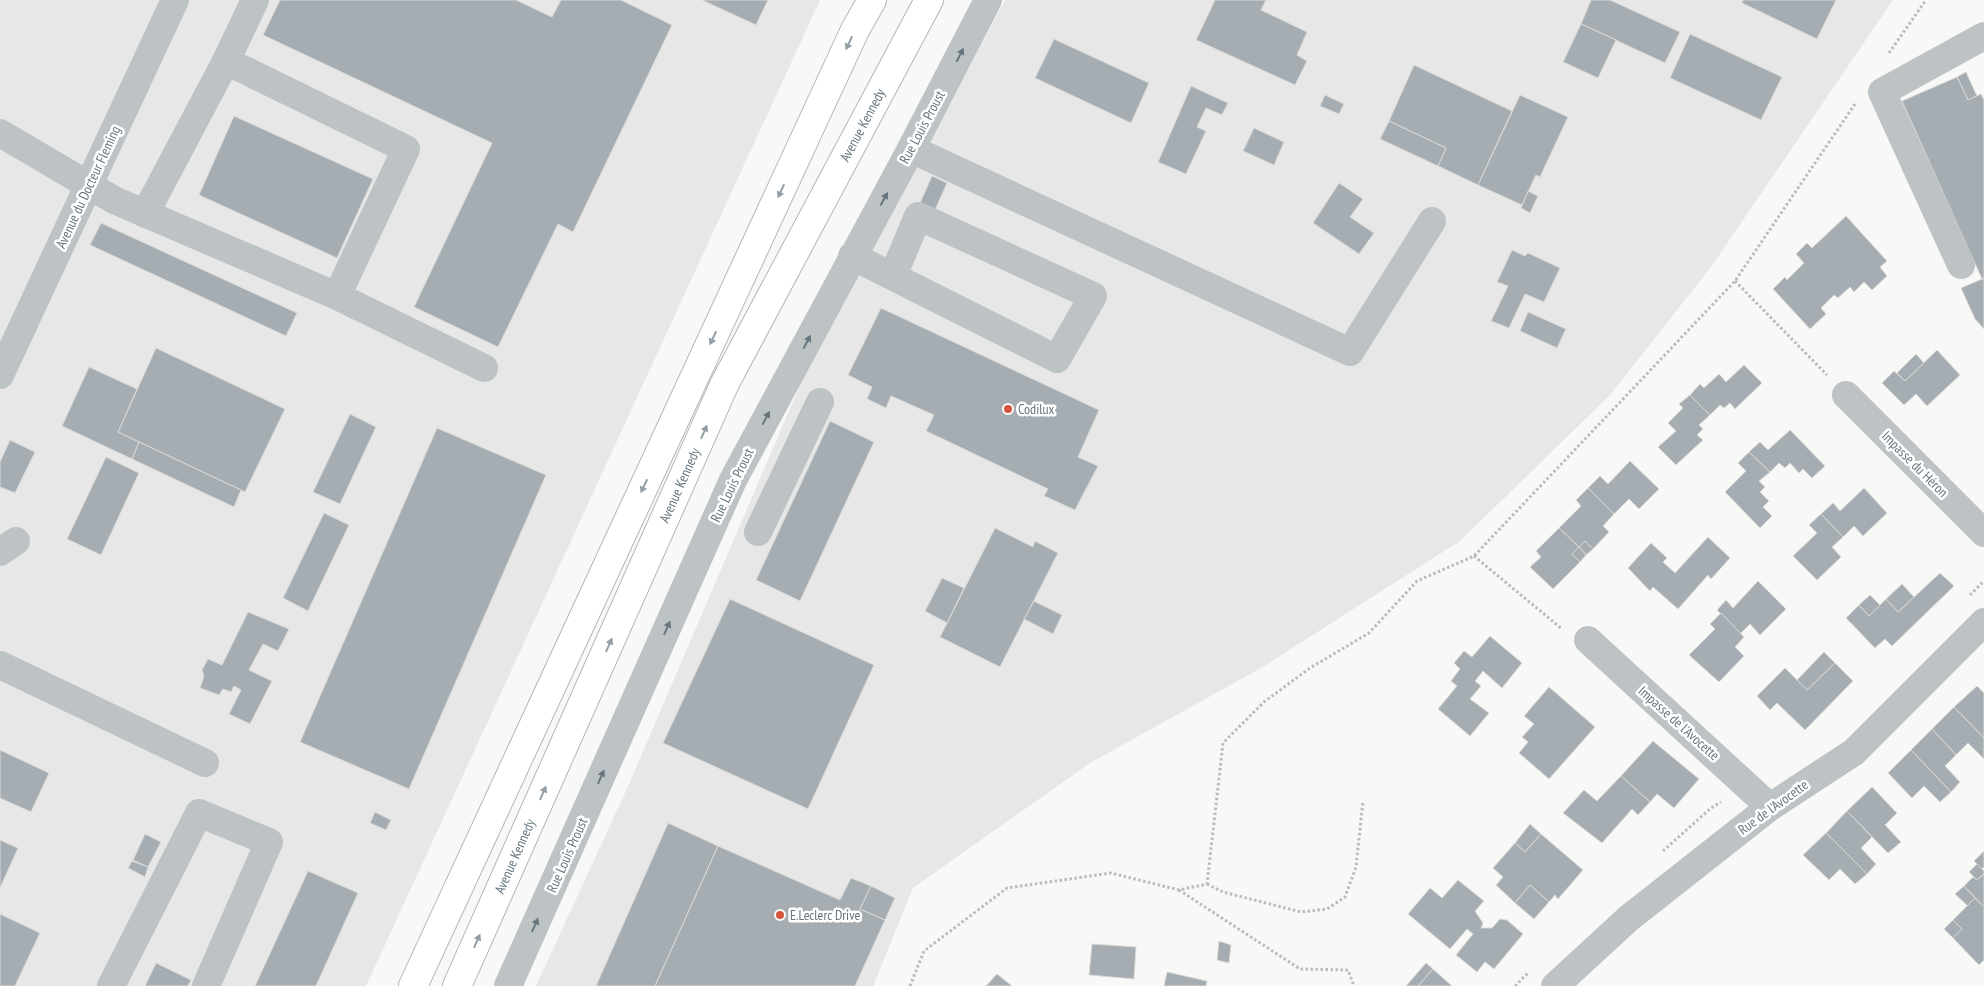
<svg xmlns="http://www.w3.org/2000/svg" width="1984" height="986" font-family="'PT Sans Narrow',sans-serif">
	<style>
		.built { fill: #e6e7e6 }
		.building { fill: #a5adb2; stroke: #dadad8 }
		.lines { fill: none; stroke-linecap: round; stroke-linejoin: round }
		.major-casing { stroke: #b1b7ba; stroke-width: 30 }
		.path { stroke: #b8bcbe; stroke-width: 3; stroke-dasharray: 2.5 2.5; stroke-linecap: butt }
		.minor { stroke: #bdc2c5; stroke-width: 28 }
		.major { stroke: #fff; stroke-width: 28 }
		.oneway { fill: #949ea5 }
		.oneway2 { fill: #66757e }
		.poi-dot { fill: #d3543b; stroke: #fff; stroke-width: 2 }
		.labels { text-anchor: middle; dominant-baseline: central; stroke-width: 5; stroke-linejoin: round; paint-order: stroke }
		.street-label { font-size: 14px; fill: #66757e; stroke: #fff }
		.poi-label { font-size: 14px; fill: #66757e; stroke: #fff; text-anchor: start }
	</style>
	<rect width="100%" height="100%" fill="#f8f8f6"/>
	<g class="built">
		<polygon points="0,0 820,0 366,986 0,986"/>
		<polygon points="1005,0 1893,0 1711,267 1610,395 1460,541 1261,668 1090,763 913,888 873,986 536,986 626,791 803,378"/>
	</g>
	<g class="building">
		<polygon points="280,0 516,0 552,17 561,0 621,0 672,25 573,232 558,224 498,347 414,307 492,143 263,35"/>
		<polygon points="702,0 768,0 756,25"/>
		<polygon points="1215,0 1266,0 1261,10 1307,32 1297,55 1307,61 1295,85 1196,40"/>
		<polygon points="1591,0 1610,0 1680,32 1665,63 1581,24"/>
		<polygon points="1743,0 1836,0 1817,39 1742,3"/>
		<polygon points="1581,24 1616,40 1598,78 1563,62"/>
		<polygon points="1690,34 1782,77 1761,120 1670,78"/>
		<polygon points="1054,39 1149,83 1131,123 1035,78"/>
		<polygon points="1414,65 1512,111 1478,185 1438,166 1446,148 1389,121"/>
		<polygon points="1966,72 1977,96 1968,100 1957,77"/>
		<polygon points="1957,77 1968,100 1981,94 1984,100 1984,279 1982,279 1902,101"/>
		<polygon points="1191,86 1228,103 1222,115 1206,108 1197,127 1206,131 1186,174 1158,162"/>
		<polygon points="1325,95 1344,104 1339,114 1320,106"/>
		<polygon points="1520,95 1568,117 1540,177 1536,175 1522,205 1478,185"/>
		<polygon points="234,116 373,179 337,258 199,195"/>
		<polygon points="1389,121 1446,148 1438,166 1380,139"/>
		<polygon points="1254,128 1284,142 1274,165 1243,151"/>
		<polygon points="932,176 947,183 935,210 920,203"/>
		<polygon points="1339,183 1363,199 1350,217 1374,233 1359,254 1313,223"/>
		<polygon points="1528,191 1538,196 1530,213 1521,208"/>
		<polygon points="1846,216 1887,261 1880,267 1887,276 1872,290 1864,282 1854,292 1850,287 1838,298 1834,295 1821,308 1826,314 1810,329 1773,289 1785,277 1787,280 1804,263 1796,254 1807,243 1812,248"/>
		<polygon points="101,223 297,313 286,336 90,245"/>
		<polygon points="1512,250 1525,256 1528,253 1560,268 1544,302 1525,294 1509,328 1491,321 1508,286 1497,282"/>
		<polygon points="1982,279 1984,279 1984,329 1975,319 1961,288"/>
		<polygon points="881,308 1099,410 1078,457 1098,466 1075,510 1044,496 1048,489 926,431 934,415 891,396 886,408 867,399 872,387 848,375"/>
		<polygon points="1528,312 1566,329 1557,348 1520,331"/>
		<polygon points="156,348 285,409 245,492 118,432"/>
		<polygon points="1937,350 1960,375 1927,406 1916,394 1904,405 1882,383 1894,371 1905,381"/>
		<polygon points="1916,354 1924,363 1905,381 1897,373"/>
		<polygon points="1744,365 1762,383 1735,409 1730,403 1724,408 1720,405 1710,415 1690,395 1700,384 1704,388 1719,374 1726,382"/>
		<polygon points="89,367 137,389 118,432 139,442 132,459 62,426"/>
		<polygon points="1690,395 1710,415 1699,425 1703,429 1697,435 1703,440 1676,465 1658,447 1676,431 1668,423 1683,408 1679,404"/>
		<polygon points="350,414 376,427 340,504 313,492"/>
		<polygon points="830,421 874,442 800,601 756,580"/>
		<polygon points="437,428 546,475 409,789 300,742"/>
		<polygon points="1790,430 1825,466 1812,478 1803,469 1799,473 1790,463 1785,468 1779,463 1770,472 1749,452 1760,442 1768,450"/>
		<polygon points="10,440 35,452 15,493 0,487 0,462"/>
		<polygon points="139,442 241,490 234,507 132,459"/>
		<polygon points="1749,452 1770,472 1759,481 1765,487 1760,492 1769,501 1763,507 1772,516 1760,528 1725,492 1746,471 1738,463"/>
		<polygon points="106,457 139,473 101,555 67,539"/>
		<polygon points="1630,461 1659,489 1639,509 1629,499 1614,514 1588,488 1600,476 1608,484"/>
		<polygon points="1588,488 1614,514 1603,526 1609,532 1593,549 1585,541 1579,547 1559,528 1581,506 1576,500"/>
		<polygon points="1864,488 1887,513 1863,536 1854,526 1843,537 1821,514 1833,503 1840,511"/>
		<polygon points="324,513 349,525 308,611 283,598"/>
		<polygon points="1821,514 1843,537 1832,547 1841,557 1817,580 1793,556 1817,533 1809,525"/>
		<polygon points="995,528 1033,547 1035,541 1058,553 1000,667 940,637"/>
		<polygon points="1559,528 1579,547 1572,554 1580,562 1553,589 1530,567 1541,557 1536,551"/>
		<polygon points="1708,537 1730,558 1711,579 1708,575 1678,609 1653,587 1650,591 1628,568 1651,543 1667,558 1663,562 1675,573"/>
		<polygon points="1585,541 1593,549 1586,555 1579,547"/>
		<polygon points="1579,547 1586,555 1580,562 1572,554"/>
		<polygon points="1940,573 1954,586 1892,646 1885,639 1875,648 1846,618 1859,605 1869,616 1886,599 1898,612"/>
		<polygon points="942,578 964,588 947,623 925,611"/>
		<polygon points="1758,581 1786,609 1760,635 1750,624 1740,634 1717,610 1726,600 1733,608"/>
		<polygon points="1902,584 1914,597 1898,612 1886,599"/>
		<polygon points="1870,595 1880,605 1869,616 1859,605"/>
		<polygon points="730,599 874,665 808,809 663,743"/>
		<polygon points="1034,601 1062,615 1053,634 1024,619"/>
		<polygon points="248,612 289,629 278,651 263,644 249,670 272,681 250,724 229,714 241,690 234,686 231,692 223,689 219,695 200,688 204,676 202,670 208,659 222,665"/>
		<polygon points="1721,613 1744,637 1735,647 1744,656 1719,682 1689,655 1715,629 1710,624"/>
		<polygon points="1490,636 1522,663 1502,688 1483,671 1475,681 1481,686 1470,699 1489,713 1470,736 1438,709 1457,686 1451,681 1460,669 1454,663 1464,651 1472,657"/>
		<polygon points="1824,652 1835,663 1807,690 1797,680"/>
		<polygon points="1835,663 1853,681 1805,730 1777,703 1770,710 1757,696 1785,668 1807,690"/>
		<polygon points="1977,686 1984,693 1984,738 1954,707"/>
		<polygon points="1549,687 1595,727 1549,779 1519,753 1528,742 1522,737 1534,724 1524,716"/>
		<polygon points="1954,707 1984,738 1984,759 1968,743 1956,755 1932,729"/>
		<polygon points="1932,729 1956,755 1945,766 1960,782 1951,792 1911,750"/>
		<polygon points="1653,741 1699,779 1674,808 1657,794 1650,802 1621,776"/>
		<polygon points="0,750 49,773 31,812 0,798"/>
		<polygon points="1911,750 1951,792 1940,802 1924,786 1912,798 1888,773"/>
		<polygon points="1621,776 1650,802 1638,815 1632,809 1602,843 1563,813 1584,790 1597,801"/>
		<polygon points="1872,787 1897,813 1885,825 1901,842 1888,853 1847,811"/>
		<polygon points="1847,811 1872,837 1861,848 1876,864 1867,874 1826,833"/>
		<polygon points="375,812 391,820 386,830 370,823"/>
		<polygon points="668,823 718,846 655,986 596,986"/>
		<polygon points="1530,824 1541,834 1525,852 1515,843"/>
		<polygon points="1826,833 1867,874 1855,884 1840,869 1829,880 1803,855"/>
		<polygon points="145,834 161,842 148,867 133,860"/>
		<polygon points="1541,834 1583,870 1558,899 1555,895 1549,902 1530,885 1515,903 1496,885 1503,877 1493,868 1515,843 1525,852"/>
		<polygon points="0,840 18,848 0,888"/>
		<polygon points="718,846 840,900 851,878 871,886 860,909 885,920 855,986 655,986"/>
		<polygon points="1984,851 1984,867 1982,869 1974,861"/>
		<polygon points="132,861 148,867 145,877 128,868"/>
		<polygon points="1977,864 1984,871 1984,874 1977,880 1969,872"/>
		<polygon points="308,871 358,893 316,986 255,986"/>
		<polygon points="1984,874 1984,907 1964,886 1973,877 1977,880"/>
		<polygon points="1458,880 1484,901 1475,911 1483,923 1481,928 1492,928 1500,919 1507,920 1523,934 1494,969 1485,962 1477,972 1456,955 1473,934 1467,929 1450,949 1408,914 1430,888 1442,898"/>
		<polygon points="1530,885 1549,902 1534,919 1515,903"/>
		<polygon points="871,886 895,898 885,920 860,909"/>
		<polygon points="1964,886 1975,898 1968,906 1955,894"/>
		<polygon points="1975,898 1984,907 1984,960 1979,965 1953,938 1962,929 1953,920"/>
		<polygon points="0,914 40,933 15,986 0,986"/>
		<polygon points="1953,920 1962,929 1953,938 1944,929"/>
		<polygon points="1219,941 1231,945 1229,963 1217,960"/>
		<polygon points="1092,944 1136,947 1134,979 1089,975"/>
		<polygon points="156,963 191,980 188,986 145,986"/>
		<polygon points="1426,963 1433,969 1418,986 1406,986"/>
		<polygon points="1433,969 1452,986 1418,986"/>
		<polygon points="1167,972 1207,981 1206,986 1164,986"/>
		<polygon points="997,974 1012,986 986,986"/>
	</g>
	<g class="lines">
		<g class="major-casing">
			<g id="major">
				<polyline points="413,986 855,30 872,0"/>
				<path id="s1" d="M457,986L725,383L929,0"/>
			</g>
		</g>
		<g class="path">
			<polyline points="1889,53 1926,0"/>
			<polyline points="1735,281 1827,375"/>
			<polyline points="1474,556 1562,629"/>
			<polyline points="1970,595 1984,581"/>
			<polyline points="1663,851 1711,808 1721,802"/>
			<polyline points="1207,884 1223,892 1301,912 1327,909 1345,897 1356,867 1363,801"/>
			<polyline points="1179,890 1300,969 1348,970 1354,986"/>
			<polyline points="910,986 924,951 1007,888 1111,873 1179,890 1207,884 1223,743 1264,702 1310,668 1369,633 1417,581 1474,556 1735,281 1855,104"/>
			<polyline points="1515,986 1528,973"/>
		</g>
		<g class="minor">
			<polyline points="226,61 255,0"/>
			<polyline points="0,133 114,200 337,296 484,368"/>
			<polyline points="911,149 1350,352 1432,221"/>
			<polyline points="145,214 226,61 406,149 337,296"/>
			<polyline points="852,256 1057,359 1093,296 918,216 893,276"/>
			<polyline points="1961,265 1882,92 1984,36"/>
			<polyline points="0,375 175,0"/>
			<polyline points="1846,395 1984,533"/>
			<polyline points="758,532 820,402"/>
			<polyline points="0,552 16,541"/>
			<polyline points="1588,640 1770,807"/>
			<polyline points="0,665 205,763"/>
			<polyline points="111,986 199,813 269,842 206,986"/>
			<polyline points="508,986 733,480 911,149 988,0"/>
			<polyline points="1555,986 1629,918 1770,807 1854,752 1984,622"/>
		</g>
		<use href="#major" class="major"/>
	</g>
	<defs><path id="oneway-solid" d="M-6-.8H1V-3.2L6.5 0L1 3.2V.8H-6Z" transform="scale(1.25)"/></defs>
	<g class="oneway">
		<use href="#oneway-solid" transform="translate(849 43) rotate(115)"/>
		<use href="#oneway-solid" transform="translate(781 191) rotate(115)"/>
		<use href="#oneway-solid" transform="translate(713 338) rotate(115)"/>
		<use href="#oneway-solid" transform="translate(704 432) rotate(-66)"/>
		<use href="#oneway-solid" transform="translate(644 486) rotate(115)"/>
		<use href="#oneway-solid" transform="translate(609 645) rotate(-66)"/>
		<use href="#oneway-solid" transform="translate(543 793) rotate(-66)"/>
		<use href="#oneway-solid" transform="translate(477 941) rotate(-66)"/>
	</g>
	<g class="oneway2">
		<use href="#oneway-solid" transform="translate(960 55) rotate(-63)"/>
		<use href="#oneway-solid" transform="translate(884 199) rotate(-61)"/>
		<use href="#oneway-solid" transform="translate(807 342) rotate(-62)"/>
		<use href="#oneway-solid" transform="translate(766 418) rotate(-62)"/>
		<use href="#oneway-solid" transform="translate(667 628) rotate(-66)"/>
		<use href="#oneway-solid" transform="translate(601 777) rotate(-66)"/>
		<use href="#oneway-solid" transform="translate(535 925) rotate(-66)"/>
	</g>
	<g class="poi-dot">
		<circle cx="1008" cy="409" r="5"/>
		<circle cx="780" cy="915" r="5"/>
	</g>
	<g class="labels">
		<g class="street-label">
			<text stroke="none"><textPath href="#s1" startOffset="952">Avenue Kennedy</textPath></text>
			<text transform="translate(922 127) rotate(-62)">Rue Louis Proust</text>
			<text transform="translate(88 187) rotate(-65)">Avenue du Docteur Fleming</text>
			<text transform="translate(1915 464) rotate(45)">Impasse du Héron</text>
			<text transform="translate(732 485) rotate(-64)">Rue Louis Proust</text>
			<text stroke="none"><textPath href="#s1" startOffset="548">Avenue Kennedy</textPath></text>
			<text transform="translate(1679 723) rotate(42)">Impasse de l'Avocette</text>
			<text transform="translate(1773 807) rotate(-36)">Rue de l'Avocette</text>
			<text transform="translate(567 855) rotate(-66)">Rue Louis Proust</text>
			<text stroke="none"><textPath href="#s1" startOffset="142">Avenue Kennedy</textPath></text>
		</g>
		<g class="poi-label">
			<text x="1018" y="409">Codilux</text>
			<text x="790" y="915">E.Leclerc Drive</text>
		</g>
	</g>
</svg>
